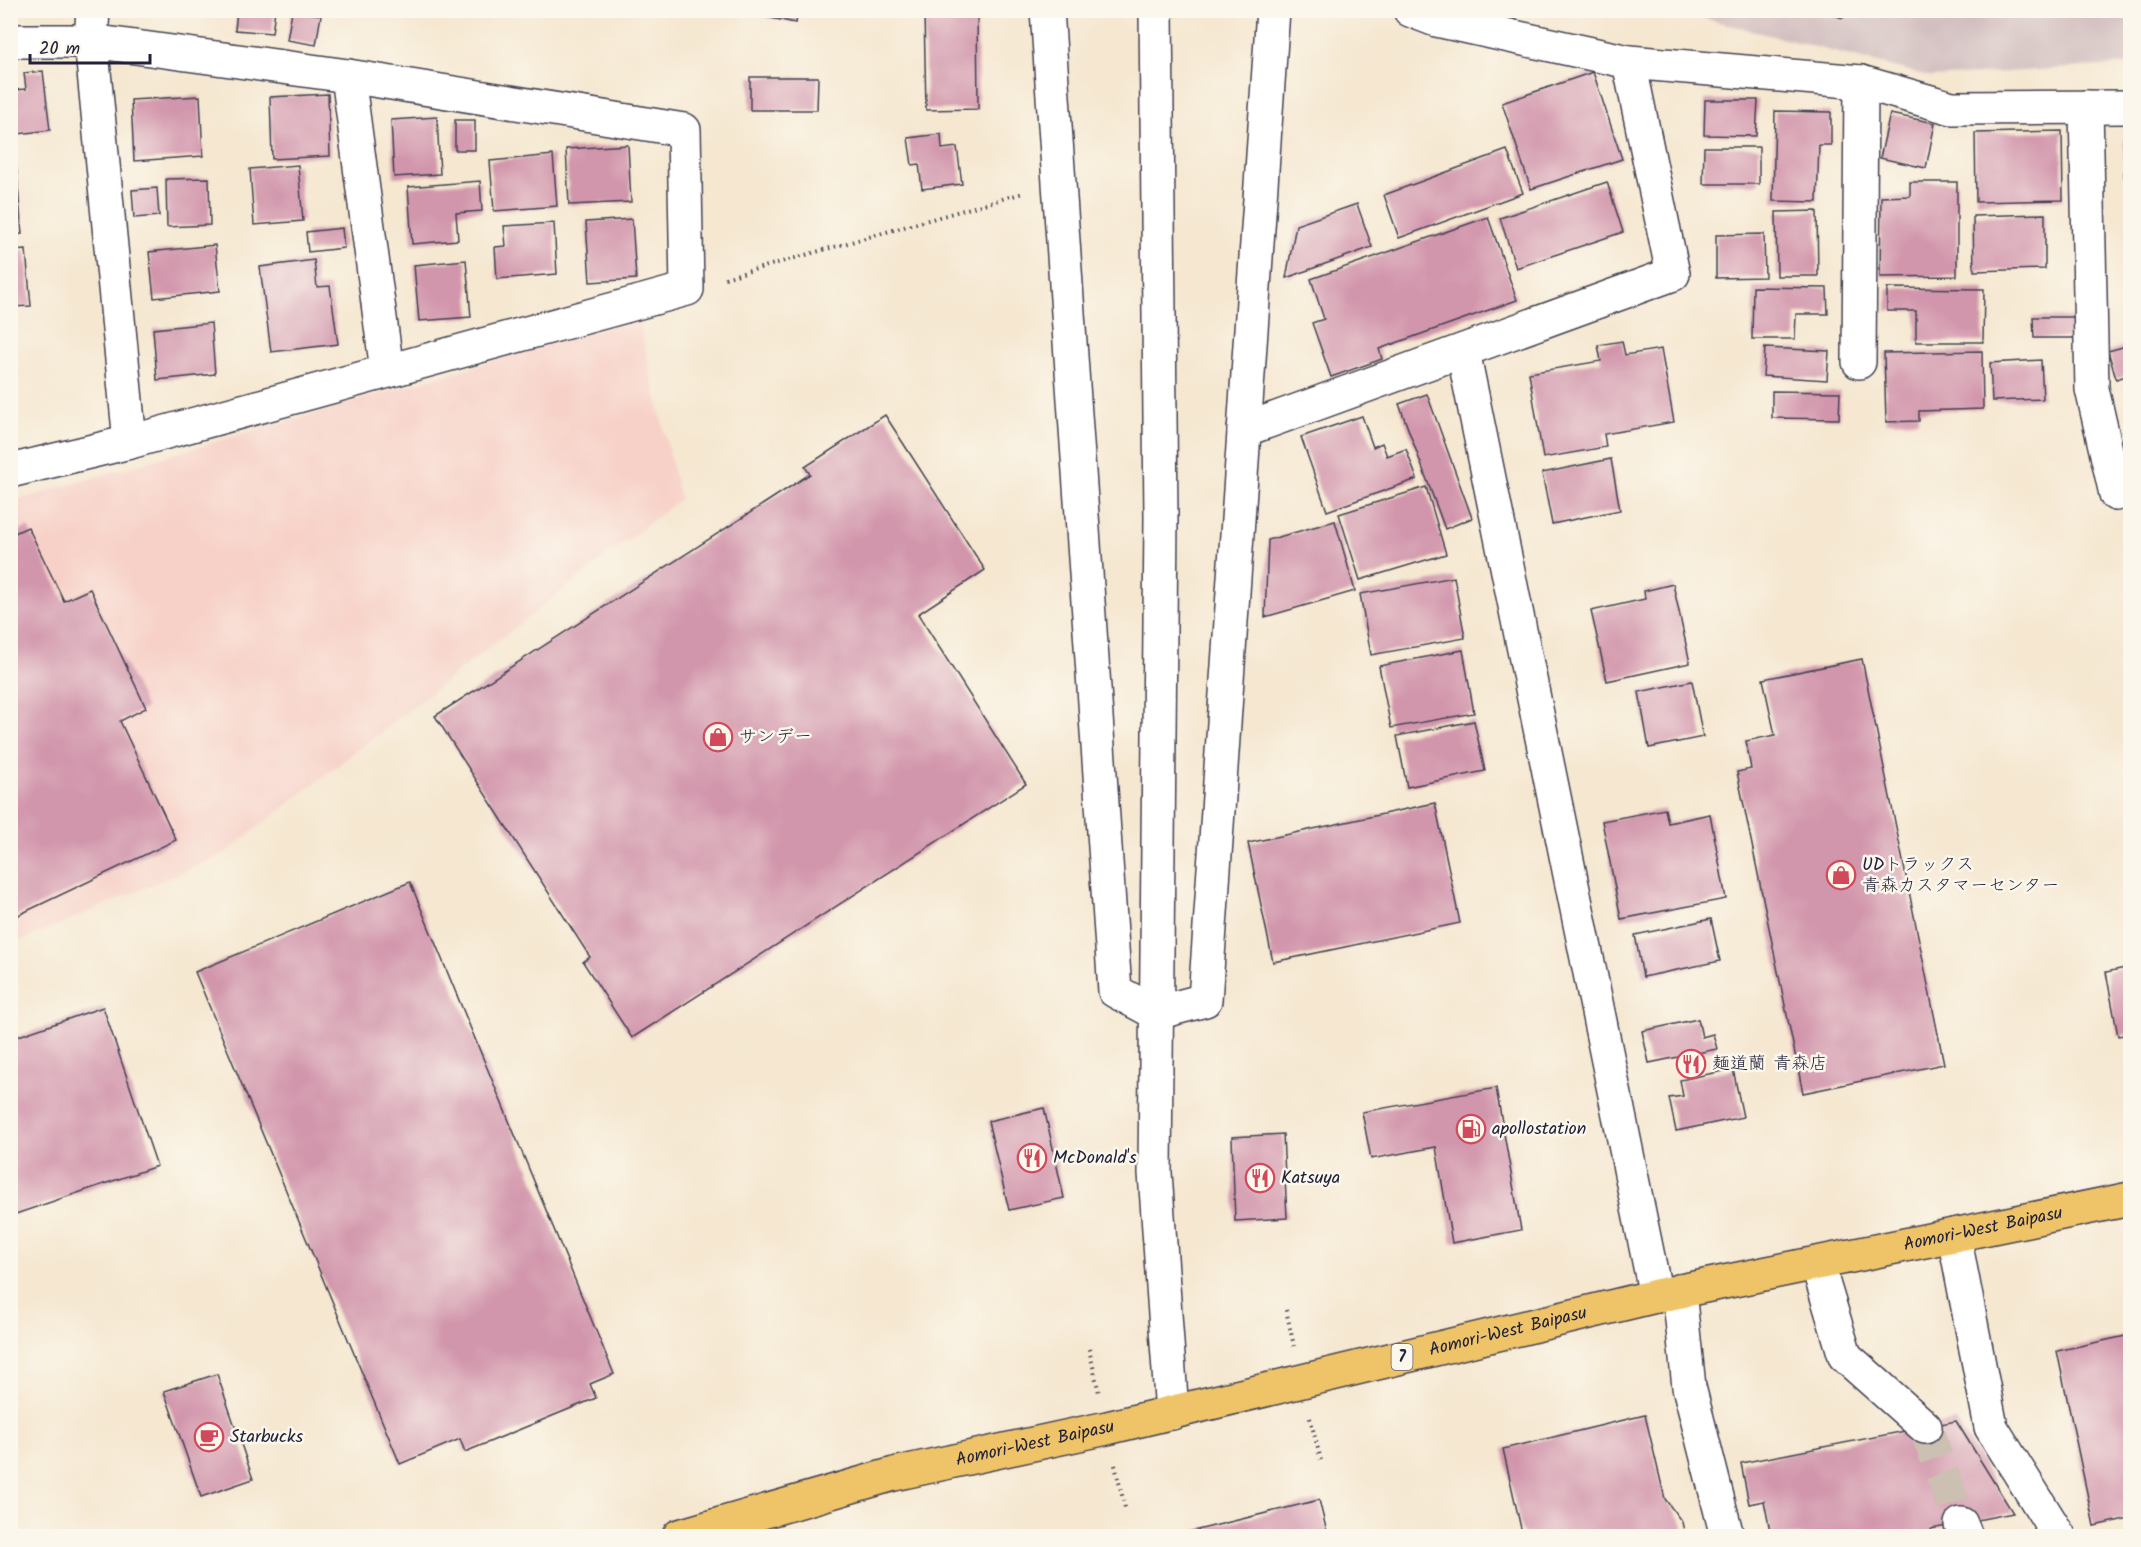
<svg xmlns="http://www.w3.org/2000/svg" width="2141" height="1547" font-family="Kalam,'Klee One',sans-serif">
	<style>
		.built { fill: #f7d1c8 }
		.industrial { fill: #d2bfc0 }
		.building { fill: #d296ac }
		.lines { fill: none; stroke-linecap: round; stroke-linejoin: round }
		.minor-tunnel { stroke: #cbc0b2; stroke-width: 33; stroke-dasharray: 33 16; stroke-linecap: butt }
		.minor-casing { stroke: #424051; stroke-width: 36 }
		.highway-casing { stroke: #424051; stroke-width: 36 }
		.path { stroke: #424051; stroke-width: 4; stroke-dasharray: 1.5 4.5; stroke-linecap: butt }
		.minor { stroke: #fff; stroke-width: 33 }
		.highway { stroke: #efc469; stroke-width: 33 }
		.labels { text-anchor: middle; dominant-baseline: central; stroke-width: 5; stroke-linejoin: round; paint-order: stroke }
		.shield { fill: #fbf7ec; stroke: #636270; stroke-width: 1.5 }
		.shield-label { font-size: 16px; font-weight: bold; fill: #22223b }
		.poi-label { font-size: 18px; fill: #22223b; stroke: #fbf7ec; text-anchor: start }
		.street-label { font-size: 18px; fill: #22223b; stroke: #fbf7ec }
	</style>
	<rect width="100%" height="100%" fill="#fbf7ec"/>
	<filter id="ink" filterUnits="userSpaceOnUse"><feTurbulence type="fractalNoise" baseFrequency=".0167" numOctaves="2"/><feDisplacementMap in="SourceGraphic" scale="12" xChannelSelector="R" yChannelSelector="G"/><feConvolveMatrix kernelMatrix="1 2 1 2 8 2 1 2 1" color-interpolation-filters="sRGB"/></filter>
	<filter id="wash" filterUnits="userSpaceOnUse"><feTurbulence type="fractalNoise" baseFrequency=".008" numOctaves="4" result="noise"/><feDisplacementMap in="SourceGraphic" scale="24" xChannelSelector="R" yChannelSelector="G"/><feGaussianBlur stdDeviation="1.35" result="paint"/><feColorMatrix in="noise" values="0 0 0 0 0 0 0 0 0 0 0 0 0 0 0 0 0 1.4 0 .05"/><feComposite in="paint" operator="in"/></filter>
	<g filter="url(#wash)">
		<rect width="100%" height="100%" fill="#f5e7d0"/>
		<polygon class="built" points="638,318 680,499 224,854 11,945 11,502"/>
		<polygon class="industrial" points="1676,11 2130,11 2130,64 1932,77"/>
		<g id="blocks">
			<g class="building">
				<polygon points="237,10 275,10 272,33 235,30"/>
				<polygon points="747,10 798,10 796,23 747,13"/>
				<polygon points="1818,10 1845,10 1843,18"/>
				<polygon points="292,11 321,15 316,45 287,40"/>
				<polygon points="977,11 978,109 926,110 924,12"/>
				<polygon points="43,71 50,130 10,135 10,98 15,98 14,90 26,89 24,73"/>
				<polygon points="1593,72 1622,159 1531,189 1502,103"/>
				<polygon points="750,77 818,77 817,110 750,110"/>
				<polygon points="328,94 330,156 272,159 270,97"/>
				<polygon points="200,96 203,156 134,161 131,100"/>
				<polygon points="1705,100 1758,100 1756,136 1704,135"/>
				<polygon points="1775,111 1831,112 1831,145 1819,145 1817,202 1773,201"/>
				<polygon points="1890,114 1935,123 1926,168 1880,158"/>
				<polygon points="437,117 440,174 394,177 391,120"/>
				<rect x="455" y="120" width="20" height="30"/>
				<polygon points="2062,131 2063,200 1976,202 1975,133"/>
				<polygon points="941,134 942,149 957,147 962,184 922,189 919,164 912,165 908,138"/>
				<rect x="2124" y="139" width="6" height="37"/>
				<polygon points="628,145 631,202 569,205 566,149"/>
				<polygon points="1704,147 1759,147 1759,184 1703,184"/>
				<polygon points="1507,150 1523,193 1399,238 1384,195"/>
				<polygon points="553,155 557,206 494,211 490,161"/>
				<polygon points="16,163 22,234 10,235 10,164"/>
				<polygon points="298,165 303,221 254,225 250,169"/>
				<polygon points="209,178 210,225 167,227 166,179"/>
				<polygon points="480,181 482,211 456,213 458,240 412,244 408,187"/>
				<polygon points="1607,182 1623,232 1516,268 1500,218"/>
				<polygon points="1910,182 1957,182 1957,276 1880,277 1881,197 1910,196"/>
				<polygon points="157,188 159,216 134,218 132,190"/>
				<polygon points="1357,204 1372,247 1286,278 1296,225"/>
				<polygon points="1817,211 1818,276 1777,276 1776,212"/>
				<polygon points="2045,214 2045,269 1974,271 1973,216"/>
				<polygon points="1488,217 1517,300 1379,349 1382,359 1331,377 1312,323 1324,319 1311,279"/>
				<polygon points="632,219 636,279 590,282 586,222"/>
				<polygon points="554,223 557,274 497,279 495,247 506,246 504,226"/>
				<polygon points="342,228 344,248 308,252 306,232"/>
				<polygon points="1764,234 1765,277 1716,278 1716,235"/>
				<polygon points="215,245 220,291 154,298 149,252"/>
				<polygon points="26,250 31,306 10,307 10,251"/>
				<polygon points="314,260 317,287 330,286 338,344 271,352 260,267"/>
				<polygon points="466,260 471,317 419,321 414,265"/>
				<polygon points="1753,287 1827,288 1828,314 1796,314 1795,339 1752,339"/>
				<polygon points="1887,288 1984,289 1983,342 1916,342 1916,311 1887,311"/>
				<polygon points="2033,317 2078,317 2078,338 2034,338"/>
				<polygon points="211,323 215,374 157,380 153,329"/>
				<polygon points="1622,341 1625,355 1661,349 1674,422 1604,434 1606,447 1543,458 1529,373 1601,361 1598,345"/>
				<polygon points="2130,345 2130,375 2116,379 2108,351"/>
				<polygon points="1765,348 1829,351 1827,380 1763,376"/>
				<polygon points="1982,351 1983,409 1919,411 1919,421 1886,422 1884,353"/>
				<polygon points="2041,360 2043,399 1992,401 1990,363"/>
				<polygon points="1772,391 1840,392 1839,419 1772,418"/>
				<polygon points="1427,394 1472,518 1445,529 1399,404"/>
				<polygon points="885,415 985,570 918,614 1026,784 632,1038 583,962 590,957 435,716 810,474 805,467"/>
				<polygon points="1362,416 1373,447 1382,443 1387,456 1406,449 1417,479 1327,511 1301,437"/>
				<polygon points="1611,459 1620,510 1552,524 1542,473"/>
				<polygon points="1426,487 1446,554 1360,580 1339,514"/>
				<polygon points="1335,521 1355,591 1265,617 1268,540"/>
				<polygon points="28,527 64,601 90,589 146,708 120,721 176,840 10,919 10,535"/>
				<polygon points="1454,577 1465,638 1371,655 1360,594"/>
				<polygon points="1673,584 1690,663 1607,681 1591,611 1645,599 1644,591"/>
				<polygon points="1463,650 1474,713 1391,728 1379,666"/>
				<polygon points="1862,659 1944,1064 1803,1093 1737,772 1751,769 1746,741 1775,735 1763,679"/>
				<polygon points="1692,681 1703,737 1649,748 1639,692"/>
				<polygon points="1474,721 1485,771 1407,787 1397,736"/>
				<polygon points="1435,803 1460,923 1273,962 1248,843"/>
				<polygon points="1665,809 1668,823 1710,814 1726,899 1621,919 1602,821"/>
				<polygon points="410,882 614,1374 590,1384 596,1398 465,1452 460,1439 400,1464 195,972"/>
				<polygon points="1711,919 1720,961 1643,977 1635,935"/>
				<polygon points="2130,967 2130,1034 2118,1036 2106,972"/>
				<polygon points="103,1007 157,1166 10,1216 10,1039"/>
				<polygon points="1698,1019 1702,1037 1713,1034 1717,1049 1649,1063 1642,1031"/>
				<polygon points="1733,1069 1743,1117 1676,1131 1669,1098 1683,1096 1680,1080"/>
				<polygon points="1496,1088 1521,1230 1452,1243 1436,1147 1371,1159 1362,1112"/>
				<polygon points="1044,1108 1064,1198 1009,1210 988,1121"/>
				<polygon points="1283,1134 1287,1218 1235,1221 1232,1137"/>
				<polygon points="2130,1335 2130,1518 2094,1526 2057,1351"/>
				<polygon points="217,1374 253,1479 201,1497 164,1391"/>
				<polygon points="1645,1415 1665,1499 1682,1522 1685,1536 1529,1536 1522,1533 1503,1449"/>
				<polygon points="1956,1421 2013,1513 1931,1529 1932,1536 1771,1536 1764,1501 1749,1504 1741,1463"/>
				<polygon points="1319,1500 1328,1536 1173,1536"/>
			</g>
		</g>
	</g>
	<g filter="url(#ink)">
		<use href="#blocks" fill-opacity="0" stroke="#424051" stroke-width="1.5"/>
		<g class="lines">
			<polyline class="minor-tunnel" points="1925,1427 1961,1524"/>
			<g class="minor-casing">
				<g id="minor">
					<polyline points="93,10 91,41 130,442"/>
					<polyline points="1047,10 1115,991 1156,1013 1205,1000 1273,10"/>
					<polyline points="1156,10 1161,518 1155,1173 1172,1413"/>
					<polyline points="1410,10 1436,20 1629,62 1861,82 1952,108 2130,107"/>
					<polyline points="10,41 91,41 348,76 684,130 687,289 130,442 10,471"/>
					<polyline points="348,76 387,371"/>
					<polyline points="2086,107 2092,389 2116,494 2130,491"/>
					<polyline points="1463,351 1656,1296"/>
					<polyline points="1859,362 1861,82"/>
					<polyline points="1244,430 1673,274 1629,62"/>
					<polyline points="1954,1235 1991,1427 2059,1536"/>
					<polyline points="1817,1263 1845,1356 1925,1427"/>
					<polyline points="1679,1291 1689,1387 1727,1536"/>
					<polyline points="1961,1524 1966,1536"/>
				</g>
			</g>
			<g class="highway-casing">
				<g id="highway">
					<path id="s1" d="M679,1536L894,1474L1107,1428L1656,1296L2130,1199"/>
				</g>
			</g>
			<g class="path">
				<polyline points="725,278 1023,193"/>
				<polyline points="1286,1310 1294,1346"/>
				<polyline points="1089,1349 1099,1393"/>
				<polyline points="1310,1418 1322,1464"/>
				<polyline points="1115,1465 1125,1508"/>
			</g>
			<use href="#minor" class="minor"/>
			<use href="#highway" class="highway"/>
		</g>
	</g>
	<defs>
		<g id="shop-ring" transform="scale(1.5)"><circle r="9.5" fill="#fbf7ec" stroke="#d1495b" stroke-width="1.5"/><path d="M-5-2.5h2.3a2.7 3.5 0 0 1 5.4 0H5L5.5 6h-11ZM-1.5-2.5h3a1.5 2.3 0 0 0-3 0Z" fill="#d1495b"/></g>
		<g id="restaurant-ring" transform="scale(1.5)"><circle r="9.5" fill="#fbf7ec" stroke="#d1495b" stroke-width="1.5"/><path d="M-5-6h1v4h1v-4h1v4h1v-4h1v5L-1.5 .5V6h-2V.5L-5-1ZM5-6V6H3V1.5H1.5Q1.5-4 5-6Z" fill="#d1495b"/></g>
		<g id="fuel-ring" transform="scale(1.5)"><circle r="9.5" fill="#fbf7ec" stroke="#d1495b" stroke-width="1.5"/><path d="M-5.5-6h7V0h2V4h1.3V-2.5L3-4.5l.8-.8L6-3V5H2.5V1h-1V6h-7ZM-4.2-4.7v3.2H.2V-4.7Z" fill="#d1495b"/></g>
		<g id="cafe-ring" transform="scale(1.5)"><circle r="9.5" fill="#fbf7ec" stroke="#d1495b" stroke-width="1.5"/><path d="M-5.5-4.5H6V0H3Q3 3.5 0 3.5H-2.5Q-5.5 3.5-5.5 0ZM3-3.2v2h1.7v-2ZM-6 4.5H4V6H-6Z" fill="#d1495b"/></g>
	</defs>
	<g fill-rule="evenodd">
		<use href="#shop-ring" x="718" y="737"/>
		<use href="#shop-ring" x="1841" y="875"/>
		<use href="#restaurant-ring" x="1691" y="1064"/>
		<use href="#fuel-ring" x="1471" y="1129"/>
		<use href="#restaurant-ring" x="1032" y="1158"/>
		<use href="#restaurant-ring" x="1260" y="1178"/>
		<use href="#cafe-ring" x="209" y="1437"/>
	</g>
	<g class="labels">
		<rect class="shield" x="1391.5" y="1344" width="21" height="26" rx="4.5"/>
		<g class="shield-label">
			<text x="1402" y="1357">7</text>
		</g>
		<g class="poi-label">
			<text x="739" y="737">サンデー</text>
			<text x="1862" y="865">UDトラックス<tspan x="1862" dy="21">青森カスタマーセンター</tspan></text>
			<text x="1712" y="1064">麺道蘭 青森店</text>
			<text x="1492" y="1129">apollostation</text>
			<text x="1053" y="1158">McDonald's</text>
			<text x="1281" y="1178">Katsuya</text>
			<text x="230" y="1437">Starbucks</text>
		</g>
		<g class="street-label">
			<text stroke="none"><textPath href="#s1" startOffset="1340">Aomori-West Baipasu</textPath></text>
			<text stroke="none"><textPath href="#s1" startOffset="854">Aomori-West Baipasu</textPath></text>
			<text stroke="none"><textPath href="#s1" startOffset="368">Aomori-West Baipasu</textPath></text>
		</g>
	</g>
	<rect width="2141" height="1547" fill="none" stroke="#fbf7ec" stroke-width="36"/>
	<path d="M30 54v9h120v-9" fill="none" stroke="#22223b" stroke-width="3"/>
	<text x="39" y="54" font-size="18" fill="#22223b" stroke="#fbf7ec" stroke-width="4.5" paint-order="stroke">20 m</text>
</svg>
